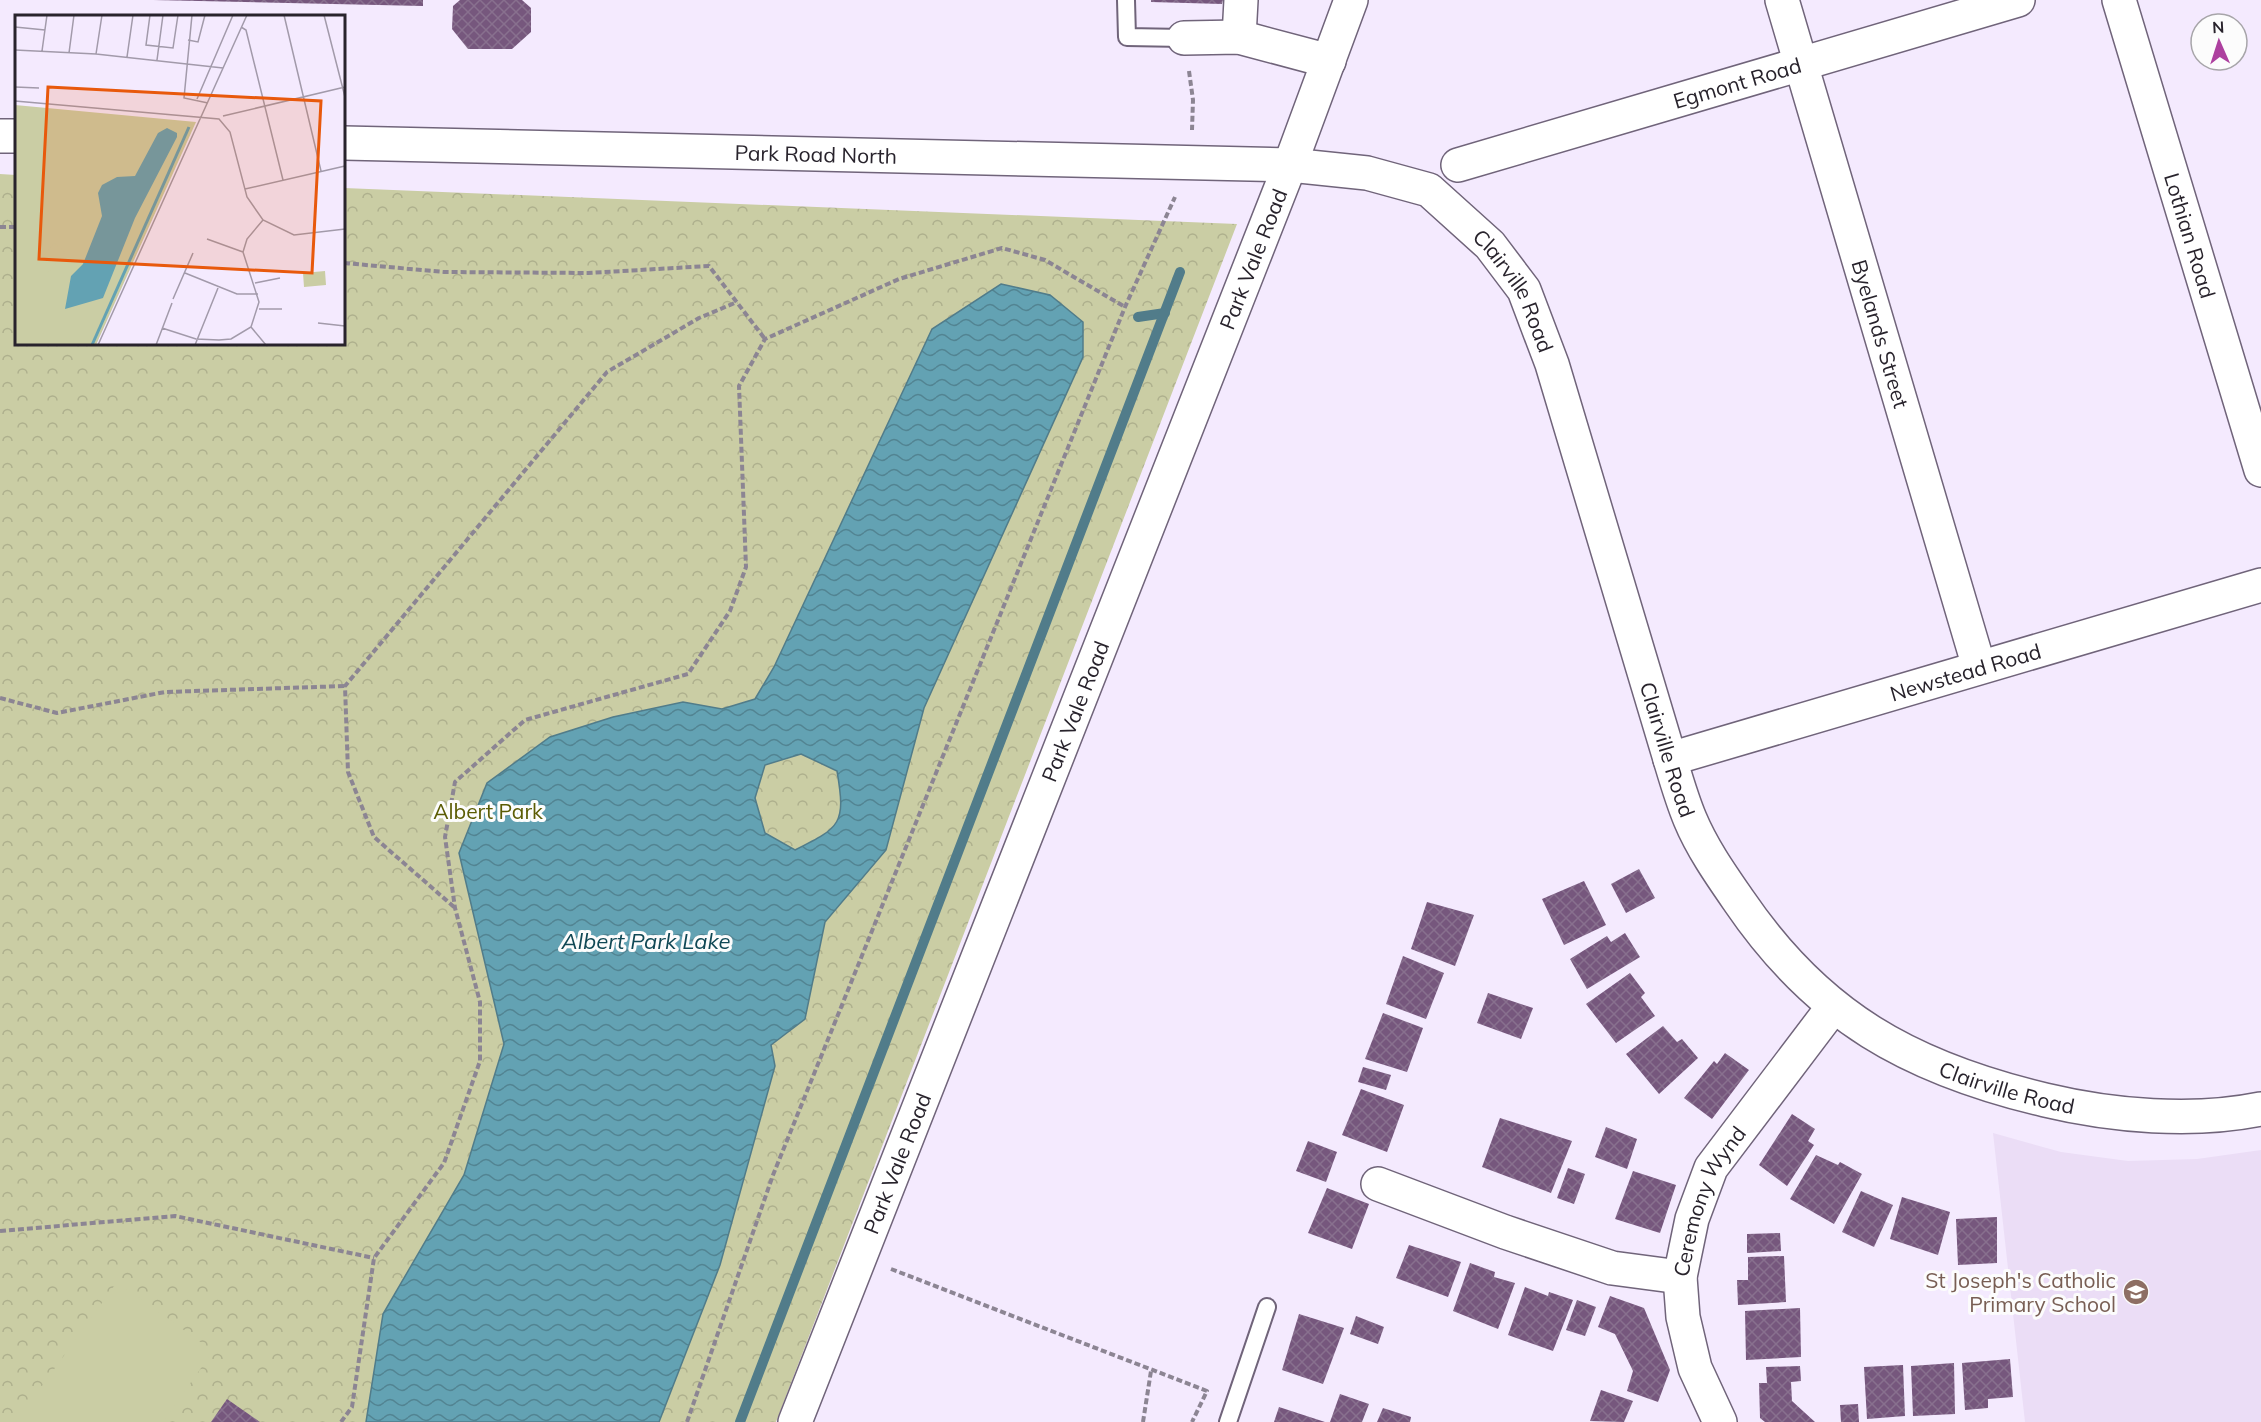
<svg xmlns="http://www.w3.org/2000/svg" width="2261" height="1422" font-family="Mulish,sans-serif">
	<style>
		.built { fill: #ebddf6 }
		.park { fill: url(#park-crowns) }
		.pitch { fill: #cacda4 }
		.water { fill: url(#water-waves); stroke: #517c8a; stroke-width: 1.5; fill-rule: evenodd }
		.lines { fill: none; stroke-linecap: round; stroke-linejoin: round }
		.stream { stroke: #517c8a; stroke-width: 10 }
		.building { fill: url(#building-cross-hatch) }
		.lane-casing { stroke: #70647a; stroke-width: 20 }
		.street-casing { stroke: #70647a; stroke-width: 36 }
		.secondary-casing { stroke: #70647a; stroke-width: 36 }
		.path { stroke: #8c8593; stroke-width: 4; stroke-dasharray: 6 3; stroke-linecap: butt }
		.lane { stroke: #fff; stroke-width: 16 }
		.street { stroke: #fff; stroke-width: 33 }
		.secondary { stroke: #fff; stroke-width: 33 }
		.labels { text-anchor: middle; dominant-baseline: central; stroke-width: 6; stroke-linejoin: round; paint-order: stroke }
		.street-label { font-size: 21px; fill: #28232c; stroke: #fcfcfc }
		.park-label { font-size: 21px; fill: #5b5c04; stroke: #fcfcfc }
		.education-label { font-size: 21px; fill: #785e54; stroke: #fcfcfc; text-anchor: end }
		.water-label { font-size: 22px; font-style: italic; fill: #104855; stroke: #fcfcfc }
		.inset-river { fill: none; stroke: #63a2b3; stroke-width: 3 }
		.inset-road { fill: none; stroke: #a29aaa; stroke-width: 1.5 }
		.view { fill: #e8590c; fill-opacity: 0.15; stroke: #e8590c; stroke-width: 3 }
		.inset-edge { fill: none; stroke: #28232c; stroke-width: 3 }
	</style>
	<defs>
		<pattern id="park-crowns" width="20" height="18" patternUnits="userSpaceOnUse" patternTransform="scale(1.5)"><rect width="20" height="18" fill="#cacda4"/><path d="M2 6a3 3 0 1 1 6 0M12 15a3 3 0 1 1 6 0" fill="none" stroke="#aeb08d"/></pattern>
		<pattern id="water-waves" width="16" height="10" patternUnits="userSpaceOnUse" patternTransform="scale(1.5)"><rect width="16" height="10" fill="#63a2b3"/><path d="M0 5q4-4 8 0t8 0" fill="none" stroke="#528492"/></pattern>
		<pattern id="building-cross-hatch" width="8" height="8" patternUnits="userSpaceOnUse" patternTransform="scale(1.5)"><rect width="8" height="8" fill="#76577d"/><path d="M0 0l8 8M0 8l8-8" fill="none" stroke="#88708e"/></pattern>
	</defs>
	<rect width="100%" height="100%" fill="#f4eafe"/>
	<polygon class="built" points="1993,1133 2061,1152 2128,1161 2197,1159 2261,1150 2261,1422 2025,1422"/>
	<polygon class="park" points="0,174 16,175 16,344 344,344 344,188 1237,224 776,1422 0,1422"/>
	<polygon class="pitch" points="117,1282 213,1351 163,1422 16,1422"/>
	<path class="water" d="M1001,284L1050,295L1083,322V357L924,708L886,850L825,922L805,1019L771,1045L775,1066L720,1265L659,1422H366L383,1314L464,1175L504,1044L459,853L487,783L550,737L613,717L683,702L722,709L755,699L774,667L932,329ZM801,754L837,771C846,824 841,827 795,850L765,833L755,798L765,765Z"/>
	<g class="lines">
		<g class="stream">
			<polyline points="1138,317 1165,313"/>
			<polyline points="740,1422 1180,272"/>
		</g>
	</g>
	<g class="building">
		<polygon points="153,0 423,0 423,6"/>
		<polygon points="460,0 522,0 531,8 531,32 512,49 468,49 452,29 453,6"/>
		<polygon points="1151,0 1223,0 1222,4 1151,2"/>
		<polygon points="1639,869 1655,898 1626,913 1611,884"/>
		<polygon points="1584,881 1606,925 1564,945 1542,899"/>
		<polygon points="1427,902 1474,915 1455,966 1411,949"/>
		<polygon points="1625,933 1640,957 1587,989 1570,959 1607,936 1611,942"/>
		<polygon points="1403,956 1444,973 1426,1019 1386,1004"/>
		<polygon points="1630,973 1645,993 1641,997 1655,1016 1616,1043 1586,1004"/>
		<polygon points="1488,993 1533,1008 1521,1039 1477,1023"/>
		<polygon points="1383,1013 1423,1028 1407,1072 1365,1059"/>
		<polygon points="1663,1026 1677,1042 1682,1039 1698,1058 1659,1094 1626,1054"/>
		<polygon points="1725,1053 1749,1070 1712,1119 1684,1098 1714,1061 1717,1064"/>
		<polygon points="1363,1067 1391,1075 1386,1090 1358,1082"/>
		<polygon points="1361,1089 1404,1105 1387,1152 1342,1135"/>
		<polygon points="1792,1114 1815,1129 1808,1141 1814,1145 1787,1186 1759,1165"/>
		<polygon points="1500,1118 1572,1141 1551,1193 1482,1167"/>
		<polygon points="1606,1127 1637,1139 1627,1169 1595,1157"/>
		<polygon points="1308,1141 1337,1152 1326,1182 1296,1171"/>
		<polygon points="1816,1155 1838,1165 1840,1162 1862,1174 1834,1224 1790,1199"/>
		<polygon points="1568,1168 1585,1174 1574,1204 1557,1198"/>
		<polygon points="1633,1171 1676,1185 1660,1233 1615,1219"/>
		<polygon points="1327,1188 1369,1204 1352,1249 1308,1233"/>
		<polygon points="1861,1191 1893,1205 1874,1247 1842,1232"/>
		<polygon points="1902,1197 1950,1212 1938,1255 1890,1239"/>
		<polygon points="1997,1217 1997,1263 1958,1265 1956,1219"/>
		<polygon points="1780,1233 1781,1251 1747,1253 1747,1234"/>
		<polygon points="1409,1245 1461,1262 1448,1297 1396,1278"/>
		<polygon points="1784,1256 1786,1302 1738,1305 1737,1280 1748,1280 1748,1257"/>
		<polygon points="1470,1263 1495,1272 1494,1277 1515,1283 1498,1329 1453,1311"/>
		<polygon points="1525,1287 1548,1296 1549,1292 1573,1300 1553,1351 1508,1335"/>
		<polygon points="1610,1296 1644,1308 1670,1370 1658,1402 1627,1391 1633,1371 1615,1334 1598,1327"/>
		<polygon points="1577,1300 1596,1307 1585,1336 1566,1330"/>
		<polygon points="1800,1308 1801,1357 1746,1360 1745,1311"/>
		<polygon points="1299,1314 1344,1328 1323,1384 1282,1370"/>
		<polygon points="1356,1316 1384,1327 1378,1344 1350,1334"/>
		<polygon points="2010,1359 2013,1397 1988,1399 1988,1408 1965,1410 1962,1363"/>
		<polygon points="1954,1363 1955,1414 1913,1416 1911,1366"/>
		<polygon points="1903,1365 1905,1416 1867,1419 1864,1367"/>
		<polygon points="1800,1366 1801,1381 1791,1382 1792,1401 1815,1422 1765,1422 1760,1418 1759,1383 1767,1383 1766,1367"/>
		<polygon points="1601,1390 1633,1401 1624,1422 1590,1421"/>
		<polygon points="1340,1394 1369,1404 1362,1422 1330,1422"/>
		<polygon points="227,1399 260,1422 211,1422"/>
		<polygon points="1858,1404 1859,1422 1841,1422 1840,1405"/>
		<polygon points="1279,1407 1325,1422 1274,1422"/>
		<polygon points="1383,1408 1411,1417 1410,1422 1377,1422"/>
	</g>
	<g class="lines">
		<g class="lane-casing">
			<g id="lane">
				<polyline points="1126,0 1127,37 1184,38"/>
				<polyline points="1228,1422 1267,1307"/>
			</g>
		</g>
		<g class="street-casing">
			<g id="street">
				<path id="s1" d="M1782,0L1979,667"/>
				<path id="s2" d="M2119,0L2261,470"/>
				<polyline points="1239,37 1241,0"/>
				<polyline points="1184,38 1239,37 1329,61"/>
				<path id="s3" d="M1458,165L2018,0"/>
				<path id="s4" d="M1670,759L2261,585"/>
				<polyline points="1378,1184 1505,1232 1612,1268 1680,1277"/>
				<path id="s5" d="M795,1422L1290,165L1351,0"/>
				<path id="s6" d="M1720,1422L1695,1368L1683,1317L1680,1277L1692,1219L1711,1168L1833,1007"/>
			</g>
		</g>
		<g class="secondary-casing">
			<g id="secondary">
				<polyline points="0,136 16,136"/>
				<path id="s7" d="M344,143L1290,165L1367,173L1429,190L1490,245L1524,290L1552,364L1670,759C1676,779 1682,800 1690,819C1702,848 1721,875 1739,901C1818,1017 1910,1068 2045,1100C2112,1116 2193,1123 2261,1109"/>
			</g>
		</g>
		<g class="path">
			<polyline points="1189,71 1193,100 1192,130"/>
			<polyline points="0,227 16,227"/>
			<polyline points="344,263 444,272 588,273 709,266 765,339"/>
			<polyline points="0,698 57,713 165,692 345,686"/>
			<polyline points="454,907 374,837 348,772 345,686 607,372 699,318 737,302"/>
			<polyline points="0,1231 175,1216 374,1258"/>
			<polyline points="891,1269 1207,1391 1192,1422"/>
			<polyline points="341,1422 352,1407 374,1258 444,1163 480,1061 480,1002 455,908 445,837 455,782 525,720 688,674 730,611 746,567 739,386 765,339 899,279 1002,248 1045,260 1125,307"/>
			<polyline points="687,1422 773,1175 1125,307 1175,197"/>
			<polyline points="1143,1422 1151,1371"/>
		</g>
		<use href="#lane" class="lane"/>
		<use href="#street" class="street"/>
		<use href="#secondary" class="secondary"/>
	</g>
	<defs>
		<g id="school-disc" transform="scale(1.35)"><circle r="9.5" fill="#8d6e63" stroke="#fcfcfc"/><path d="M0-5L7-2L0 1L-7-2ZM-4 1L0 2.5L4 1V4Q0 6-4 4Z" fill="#fff"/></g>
	</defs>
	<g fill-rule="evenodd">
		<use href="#school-disc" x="2136" y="1292"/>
	</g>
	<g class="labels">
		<g class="street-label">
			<text stroke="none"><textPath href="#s3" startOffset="291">Egmont Road</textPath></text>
			<text stroke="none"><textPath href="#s7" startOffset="472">Park Road North</textPath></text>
			<text stroke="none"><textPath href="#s2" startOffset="246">Lothian Road</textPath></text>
			<text stroke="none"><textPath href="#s5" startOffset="1250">Park Vale Road</textPath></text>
			<text stroke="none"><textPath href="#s7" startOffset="1222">Clairville Road</textPath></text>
			<text stroke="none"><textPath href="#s1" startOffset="348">Byelands Street</textPath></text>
			<text stroke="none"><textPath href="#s4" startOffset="308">Newstead Road</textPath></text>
			<text stroke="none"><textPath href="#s5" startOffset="764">Park Vale Road</textPath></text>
			<text stroke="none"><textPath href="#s7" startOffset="1708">Clairville Road</textPath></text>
			<text stroke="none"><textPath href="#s7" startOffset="2212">Clairville Road</textPath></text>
			<text stroke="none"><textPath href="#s5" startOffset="278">Park Vale Road</textPath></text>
			<text stroke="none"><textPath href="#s6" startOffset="234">Ceremony Wynd</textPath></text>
		</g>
		<g class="park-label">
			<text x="488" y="811">Albert Park</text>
		</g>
		<g class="education-label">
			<text x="2116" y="1280">St Joseph's Catholic<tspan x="2116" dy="24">Primary School</tspan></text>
		</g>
		<g class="water-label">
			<text x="646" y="941">Albert Park Lake</text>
		</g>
	</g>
	<g transform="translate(15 15)">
		<rect width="330" height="330" fill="#f4eafe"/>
		<path d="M0,90L181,107L81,330H0Z" fill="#cacda4"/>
		<path d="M39,228L50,237L33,258L21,250ZM310,256L311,270L289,272L288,258Z" fill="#cacda4"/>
		<path d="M152,113L162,118V122L120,203L88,283L50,294L56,261L68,249L87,201L83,178L87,170L102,162L120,161L143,118Z" fill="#63a2b3"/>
		<path class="inset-river" d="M77,330L174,112"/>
		<path class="inset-road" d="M135,0L131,30L158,33L163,0M177,0L169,83L193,88M269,0L306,156M309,0L330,82M0,12L30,15M226,12L231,15L268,165M173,25L183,27L190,0M0,35L81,39L208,53M27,36L32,0M54,38L59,0M81,39L87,0M112,42L118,0M142,45L148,0M0,72L24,73M182,84L218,0M0,86L204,104L215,117L232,182L248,205L279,220L330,214M208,101L330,72M230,174L330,151M192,224L228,237M170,258L222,279H243M240,268L265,263M158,284L178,238M244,294H267M303,308L330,311M236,312L251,330M147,313L181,324L204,325L216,324L236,312L244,287L228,237L232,224L248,205M83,330L232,0M141,330L157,288M180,330L203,273"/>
		<path class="view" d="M33,72L306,86L297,258L24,244Z"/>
		<rect width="330" height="330" class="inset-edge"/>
	</g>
	<g transform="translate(2219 42) rotate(357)"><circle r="28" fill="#fcfcfc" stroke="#a7a5a9" stroke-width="1.5"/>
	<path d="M0-4.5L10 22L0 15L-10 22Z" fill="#ad409f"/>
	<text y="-9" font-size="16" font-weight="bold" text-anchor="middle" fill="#28232c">N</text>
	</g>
</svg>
